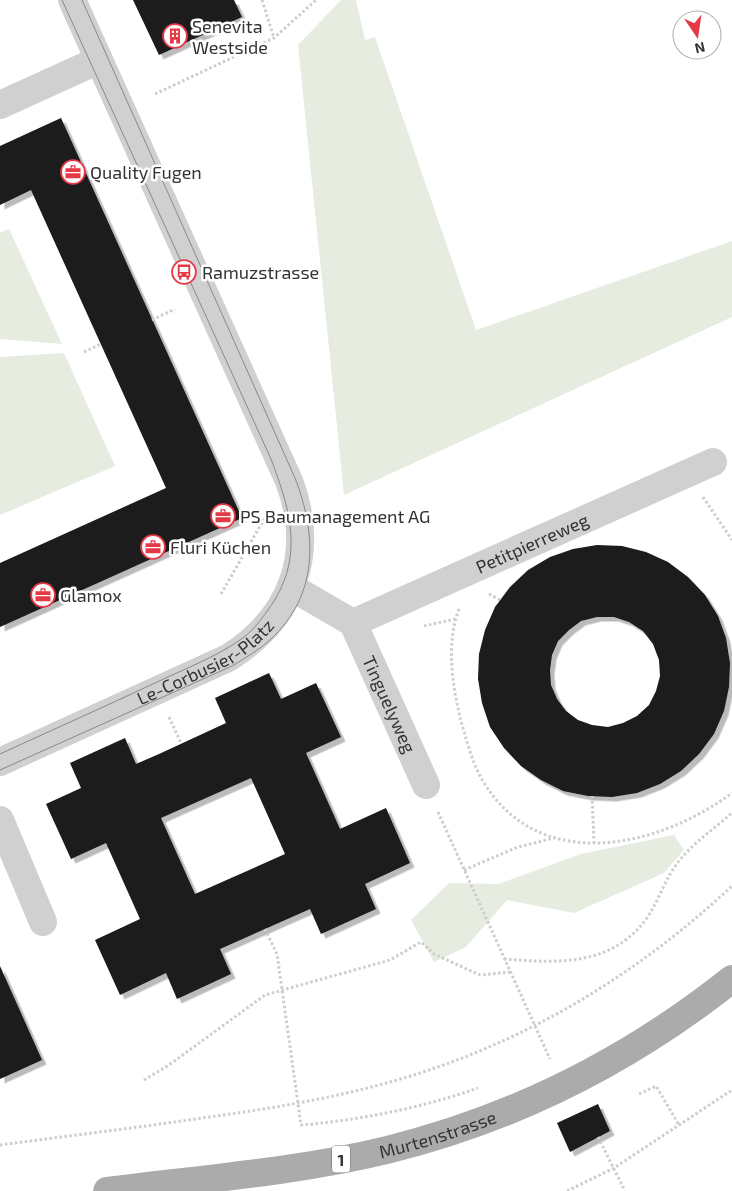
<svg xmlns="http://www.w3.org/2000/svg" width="732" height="1191" font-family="'Exo 2',sans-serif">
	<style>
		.green { fill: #e6ecdf }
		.building { fill: #1a1a1a; fill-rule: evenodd; filter: url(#shadow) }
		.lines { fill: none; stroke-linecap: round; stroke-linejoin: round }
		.path { stroke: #cdcdcd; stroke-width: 3; stroke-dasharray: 2.5 2.5; stroke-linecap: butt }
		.minor { stroke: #d0d0d0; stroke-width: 28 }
		.major { stroke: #ababab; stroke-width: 28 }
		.tram { stroke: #888; stroke-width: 1 }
		.labels { text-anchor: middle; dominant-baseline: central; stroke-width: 5; stroke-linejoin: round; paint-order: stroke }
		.shield { fill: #fff; stroke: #707070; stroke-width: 1 }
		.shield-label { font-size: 16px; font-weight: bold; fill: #333 }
		.poi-label { font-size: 18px; fill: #333; stroke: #fff; text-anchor: start }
		.street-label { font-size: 18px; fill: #333; stroke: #fff }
	</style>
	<defs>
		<filter id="shadow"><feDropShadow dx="4.5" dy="4.5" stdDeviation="0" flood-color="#0004"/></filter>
	</defs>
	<rect width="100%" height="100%" fill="#fff"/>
	<g class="green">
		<polygon points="341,0 356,0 365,40 375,37 476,330 732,241 732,317 344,495 298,45"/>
		<polygon points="9,229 62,344 0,339 0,233"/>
		<polygon points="64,353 115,466 0,515 0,357"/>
		<polygon points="674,835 684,850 664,873 574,913 507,900 466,947 434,962 411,920 449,883 498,884 581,854"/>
	</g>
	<g class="building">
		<polygon points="133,0 234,0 242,17 159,55"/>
		<polygon points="61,118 242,518 0,627 0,563 166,488 31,190 0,205 0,146"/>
		<path d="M597,545L622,546L646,552L668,562L688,577L705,595L718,616L726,638L730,663L729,687L724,711L714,734L699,754L681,771L660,784L637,793L612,797L588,796L563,791L541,780L521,766L504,748L490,727L482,703L478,679L479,654L485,630L495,607L510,587L528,570L550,557L573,549ZM597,617H614L629,622L643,631L653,644L659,660L660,676L656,691L649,705L637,716L623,723L608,727L592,725L578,720L566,711L557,699L551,685L550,670L552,655L558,641L569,630L581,621Z"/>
		<path d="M269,673L281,699L316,683L341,737L306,753L340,829L386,808L410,863L365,884L376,909L321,934L310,909L220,949L231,974L177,999L166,973L120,995L95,940L140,919L106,843L71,859L46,804L81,788L70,763L125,738L136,764L159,754L226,723L215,698ZM251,778L285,854L195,894L161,818Z"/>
		<polygon points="0,966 42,1060 0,1079"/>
		<polygon points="598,1104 610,1131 570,1152 557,1123"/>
	</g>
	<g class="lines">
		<g class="path">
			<polyline points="262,0 274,38"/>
			<polyline points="155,94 274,38 316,0"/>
			<polyline points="152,320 175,309"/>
			<polyline points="84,352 101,344"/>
			<polyline points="703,497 732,540"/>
			<polyline points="221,594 267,514"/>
			<polyline points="489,594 500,600"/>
			<path d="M459,609C446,643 452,685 461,721C467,741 472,763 483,781C539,875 658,848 732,793"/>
			<polyline points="424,626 455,619"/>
			<polyline points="169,717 181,743"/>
			<polyline points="592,796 594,842"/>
			<polyline points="438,812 550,1059"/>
			<polyline points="464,870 518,847 554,838"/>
			<path d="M265,929L277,954L301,1125C361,1120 421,1108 478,1088"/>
			<path d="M504,959C558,963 611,967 647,918C658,902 663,884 674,868C688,846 713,830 732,813"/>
			<polyline points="144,1080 169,1065 265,995 390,960 421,942 434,954 480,975 510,972"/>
			<polyline points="639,1094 656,1086 679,1125"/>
			<polyline points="598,1137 625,1191"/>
			<path d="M0,1145C67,1136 135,1128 202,1118C275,1108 349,1096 420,1073C538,1035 642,970 732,886"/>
			<polyline points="567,1191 614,1168 732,1090"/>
		</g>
		<g class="minor">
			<polyline points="0,105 99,60"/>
			<polyline points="291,587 353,623"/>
			<path id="s1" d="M353,623L713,462"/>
			<path id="s2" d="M353,623L426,785"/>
			<path id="s3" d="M0,762L228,658C293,617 316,553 289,481L72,0"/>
			<polyline points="0,820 43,922"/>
		</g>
		<path class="major" id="s4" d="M107,1191C200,1179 296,1172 387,1150C513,1119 630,1060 732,979"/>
		<g class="tram">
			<path d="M0,754C52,730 104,707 155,683C184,669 214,658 240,640C252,632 260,621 268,610C305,559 291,512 271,459L62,0"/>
			<path d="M0,770L232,666C245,658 259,650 270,640C319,595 317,535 295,478L82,0"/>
		</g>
	</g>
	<defs>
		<g id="building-ring" transform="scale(1.25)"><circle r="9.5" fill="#fff" stroke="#e63946" stroke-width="1.5"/><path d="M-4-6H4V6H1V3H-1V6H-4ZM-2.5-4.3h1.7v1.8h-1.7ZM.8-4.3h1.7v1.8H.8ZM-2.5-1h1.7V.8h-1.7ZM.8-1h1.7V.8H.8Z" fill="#e63946"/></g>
		<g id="office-ring" transform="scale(1.25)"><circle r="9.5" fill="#fff" stroke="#e63946" stroke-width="1.5"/><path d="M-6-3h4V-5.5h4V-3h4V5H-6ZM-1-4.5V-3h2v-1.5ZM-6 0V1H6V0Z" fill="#e63946"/></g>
		<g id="bus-ring" transform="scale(1.25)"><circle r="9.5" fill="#fff" stroke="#e63946" stroke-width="1.5"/><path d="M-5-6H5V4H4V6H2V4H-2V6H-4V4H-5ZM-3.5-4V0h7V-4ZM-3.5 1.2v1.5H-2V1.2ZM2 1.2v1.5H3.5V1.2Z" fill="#e63946"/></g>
	</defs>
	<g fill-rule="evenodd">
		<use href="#building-ring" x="175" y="36"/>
		<use href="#office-ring" x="73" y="172"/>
		<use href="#bus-ring" x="184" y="272"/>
		<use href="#office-ring" x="223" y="516"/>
		<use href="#office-ring" x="153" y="547"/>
		<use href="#office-ring" x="43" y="595"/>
	</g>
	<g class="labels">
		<rect class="shield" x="332" y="1145.5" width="18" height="27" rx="4"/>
		<g class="shield-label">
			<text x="341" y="1159">1</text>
		</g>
		<g class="poi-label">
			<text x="192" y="26">Senevita<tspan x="192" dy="21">Westside</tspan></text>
			<text x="90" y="172">Quality Fugen</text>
			<text x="202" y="272">Ramuzstrasse</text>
			<text x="240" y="516">PS Baumanagement AG</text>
			<text x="170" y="547">Fluri Küchen</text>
			<text x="60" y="595">Glamox</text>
		</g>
		<g class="street-label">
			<text stroke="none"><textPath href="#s1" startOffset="196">Petitpierreweg</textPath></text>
			<text stroke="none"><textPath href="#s3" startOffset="229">Le-Corbusier-Platz</textPath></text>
			<text stroke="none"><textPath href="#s2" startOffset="89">Tinguelyweg</textPath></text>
			<text stroke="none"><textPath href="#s4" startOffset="336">Murtenstrasse</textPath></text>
		</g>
	</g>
	<g transform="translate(697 35) rotate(167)"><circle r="24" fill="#ffffff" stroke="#adadad"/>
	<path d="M0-4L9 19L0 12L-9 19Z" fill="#e63946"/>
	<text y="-8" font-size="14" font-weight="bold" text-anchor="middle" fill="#333333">N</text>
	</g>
</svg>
